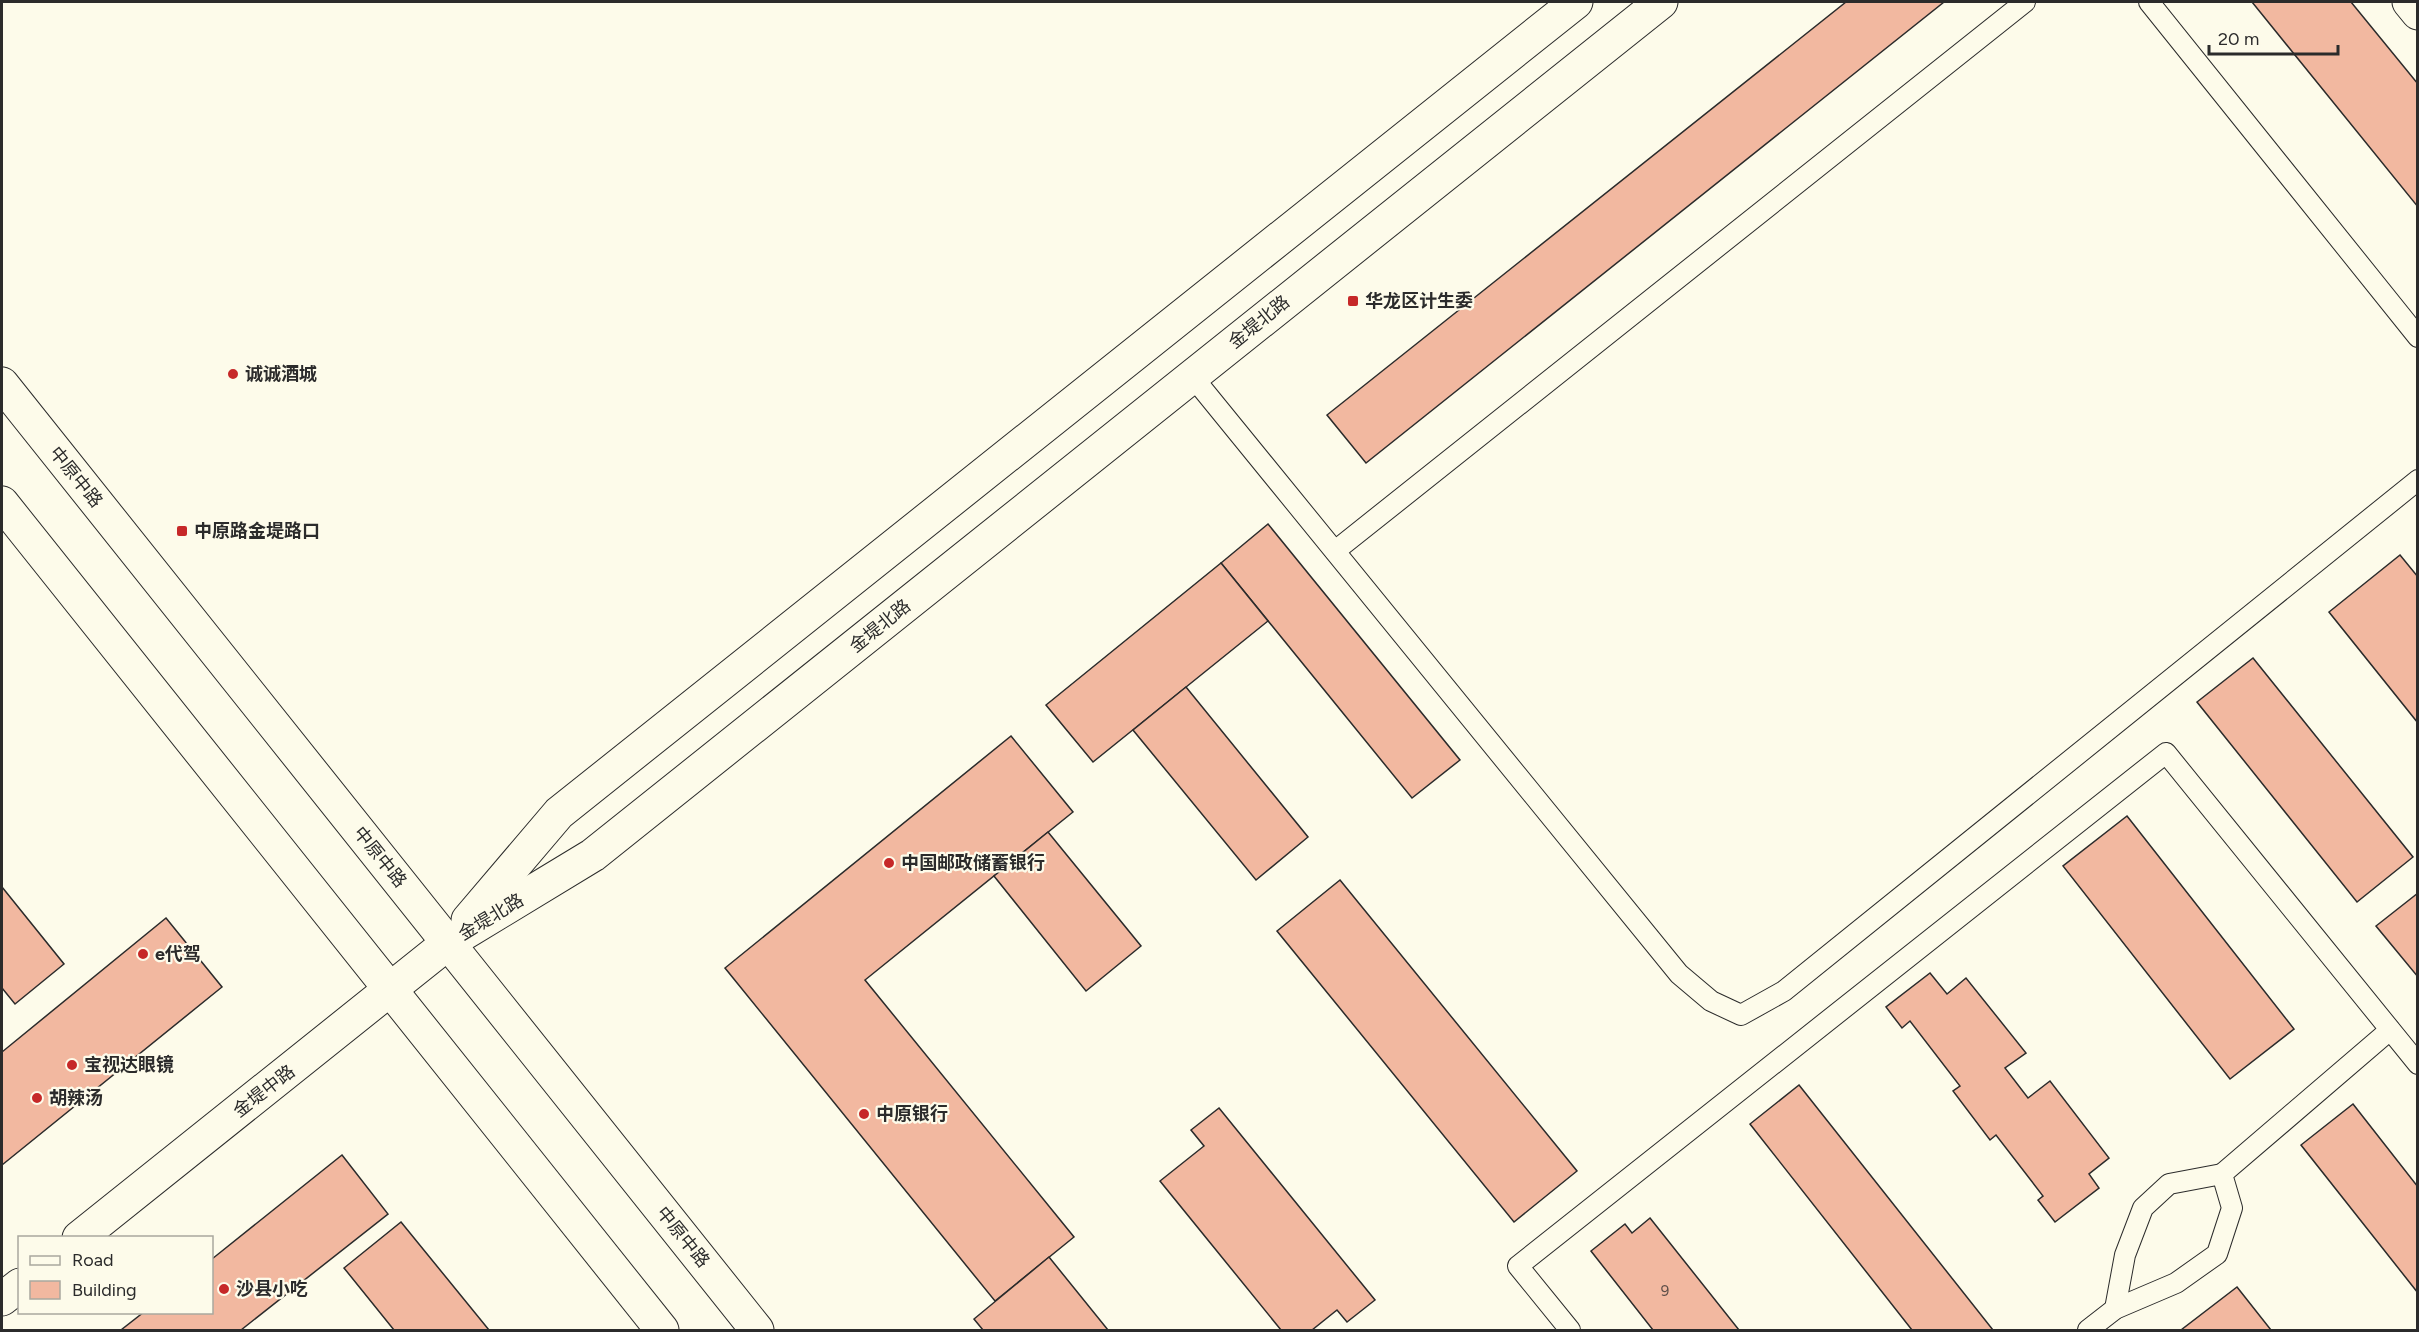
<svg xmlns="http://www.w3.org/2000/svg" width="2419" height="1332" font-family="Figtree,'Noto Sans SC',sans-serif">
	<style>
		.building { fill: #f2b8a0; stroke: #2b2b2b; stroke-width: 1.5 }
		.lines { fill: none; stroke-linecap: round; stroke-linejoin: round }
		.service-casing { stroke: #2b2b2b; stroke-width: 22 }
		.minor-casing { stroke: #2b2b2b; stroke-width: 35 }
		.tertiary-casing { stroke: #2b2b2b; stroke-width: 35 }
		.primary-casing { stroke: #2b2b2b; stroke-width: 35 }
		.service { stroke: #fdfbea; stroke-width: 20 }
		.minor { stroke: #fdfbea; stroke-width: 33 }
		.tertiary { stroke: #fdfbea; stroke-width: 33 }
		.primary { stroke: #fdfbea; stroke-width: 33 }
		.poi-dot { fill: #c62828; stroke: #fdfbea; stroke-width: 2 }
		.labels { text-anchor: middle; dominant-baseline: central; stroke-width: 4.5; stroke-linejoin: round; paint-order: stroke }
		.number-label { font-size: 15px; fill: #5d4e48 }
		.poi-label { font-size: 18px; font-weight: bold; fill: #2b2b2b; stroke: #fdfbea; text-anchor: start }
		.street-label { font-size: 18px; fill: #2b2b2b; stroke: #fdfbea }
	</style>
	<rect width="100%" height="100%" fill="#fdfbea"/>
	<g class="building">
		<polygon points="1846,2 1944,2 1366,463 1327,415"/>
		<polygon points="2252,2 2351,2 2418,84 2418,207"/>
		<polygon points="1268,524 1460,760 1412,798 1221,563"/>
		<polygon points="2400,555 2418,577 2418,723 2329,612"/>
		<polygon points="1221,563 1268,621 1093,762 1046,705"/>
		<polygon points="2253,658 2413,857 2357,902 2197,702"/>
		<polygon points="1186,687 1308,837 1256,880 1133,730"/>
		<polygon points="1011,736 1073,812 865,980 1074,1237 995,1301 725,968"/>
		<polygon points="2127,816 2294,1029 2230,1079 2063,866"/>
		<polygon points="1048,832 1141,946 1086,991 994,876"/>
		<polygon points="1340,880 1577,1171 1514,1222 1277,931"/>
		<polygon points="2,887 64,964 15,1004 2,988"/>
		<polygon points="2418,893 2418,977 2376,926"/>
		<polygon points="166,918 222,987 2,1165 2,1052"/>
		<polygon points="1930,973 1947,994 1966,978 2026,1053 2005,1068 2028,1098 2050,1081 2109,1158 2089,1174 2099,1188 2055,1222 2038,1200 2043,1196 1996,1135 1990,1140 1953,1091 1960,1086 1910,1021 1902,1028 1886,1007"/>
		<polygon points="1799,1085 1993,1330 1912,1330 1750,1124"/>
		<polygon points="2353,1104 2418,1187 2418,1293 2301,1145"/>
		<polygon points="1219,1108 1375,1300 1347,1322 1337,1310 1312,1330 1281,1330 1160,1181 1204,1146 1191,1130"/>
		<polygon points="342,1155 388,1214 241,1330 121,1330 144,1312 212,1312 212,1259"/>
		<polygon points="1650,1218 1739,1330 1653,1330 1591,1251 1625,1224 1632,1233"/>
		<polygon points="401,1222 489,1330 394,1330 344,1268"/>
		<polygon points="1049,1257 1108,1330 983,1330 974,1319"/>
		<polygon points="2237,1287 2271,1330 2181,1330"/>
	</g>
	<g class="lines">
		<g class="service-casing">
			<g id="service">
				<polyline points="2149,2 2418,337"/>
				<polyline points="1192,376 1679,974 1711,1001 1741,1015 1784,991 2418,480"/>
				<polyline points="1335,551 2025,2"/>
				<polyline points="2115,1309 2125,1255 2143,1208 2169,1184 2222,1174"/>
				<polyline points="1570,1330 1518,1266 2166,753 2418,1064"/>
				<polyline points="2088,1330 2115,1309 2176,1283 2217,1254 2232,1208 2222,1174 2390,1030"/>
			</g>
		</g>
		<g class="minor-casing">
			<polyline id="minor" points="2409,2 2418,13"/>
		</g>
		<g class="tertiary-casing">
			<g id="tertiary">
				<polyline points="468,920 559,813 1576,2"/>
				<polyline points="79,1238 448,943 593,855 1661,2"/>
				<polyline points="2,1299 20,1285"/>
			</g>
		</g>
		<g class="primary-casing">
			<g id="primary">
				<polyline points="2,384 757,1330"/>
				<polyline points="2,503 662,1330"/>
			</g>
		</g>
		<use href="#service" class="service"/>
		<use href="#minor" class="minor"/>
		<use href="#tertiary" class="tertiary"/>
		<use href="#primary" class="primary"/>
	</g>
	<g class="poi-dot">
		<rect x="1347" y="295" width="12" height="12" rx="3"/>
		<circle cx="233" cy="374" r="6"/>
		<rect x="176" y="525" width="12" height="12" rx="3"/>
		<circle cx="889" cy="863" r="6"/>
		<circle cx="143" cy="954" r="6"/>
		<circle cx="72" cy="1065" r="6"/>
		<circle cx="37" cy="1098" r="6"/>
		<circle cx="864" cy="1114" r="6"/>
		<circle cx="224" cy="1289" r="6"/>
	</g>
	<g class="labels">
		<g class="number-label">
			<text x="1665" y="1291">9</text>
		</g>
		<g class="poi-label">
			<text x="1365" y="301">华龙区计生委</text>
			<text x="245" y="374">诚诚酒城</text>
			<text x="194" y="531">中原路金堤路口</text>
			<text x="901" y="863">中国邮政储蓄银行</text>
			<text x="155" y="954">e代驾</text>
			<text x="84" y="1065">宝视达眼镜</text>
			<text x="49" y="1098">胡辣汤</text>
			<text x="876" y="1114">中原银行</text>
			<text x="236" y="1289">沙县小吃</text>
		</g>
		<g class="street-label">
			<text transform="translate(1259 322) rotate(-39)">金堤北路</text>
			<text transform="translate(76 477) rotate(51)">中原中路</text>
			<text transform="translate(880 626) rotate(-39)">金堤北路</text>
			<text transform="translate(380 857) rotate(51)">中原中路</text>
			<text transform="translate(491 917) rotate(-31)">金堤北路</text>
			<text transform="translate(264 1091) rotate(-38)">金堤中路</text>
			<text transform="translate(683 1237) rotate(51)">中原中路</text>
		</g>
	</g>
	<rect width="2419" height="1332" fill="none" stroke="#2b2b2b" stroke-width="6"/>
	<rect x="18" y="1236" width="195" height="78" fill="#fdfbea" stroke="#a9a89e" stroke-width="1.5"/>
	<rect x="30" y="1256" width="30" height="9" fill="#fdfbea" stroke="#a9a89e" stroke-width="1.5"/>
	<text x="72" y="1266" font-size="18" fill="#2b2b2b">Road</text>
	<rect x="30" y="1281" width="30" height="18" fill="#f2b8a0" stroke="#a9a89e" stroke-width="1.5"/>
	<text x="72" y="1296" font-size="18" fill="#2b2b2b">Building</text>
	<path d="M2209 45v9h129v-9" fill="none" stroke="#2b2b2b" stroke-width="3"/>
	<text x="2218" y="45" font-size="18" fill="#2b2b2b" stroke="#fdfbea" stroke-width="4.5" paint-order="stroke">20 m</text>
</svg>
